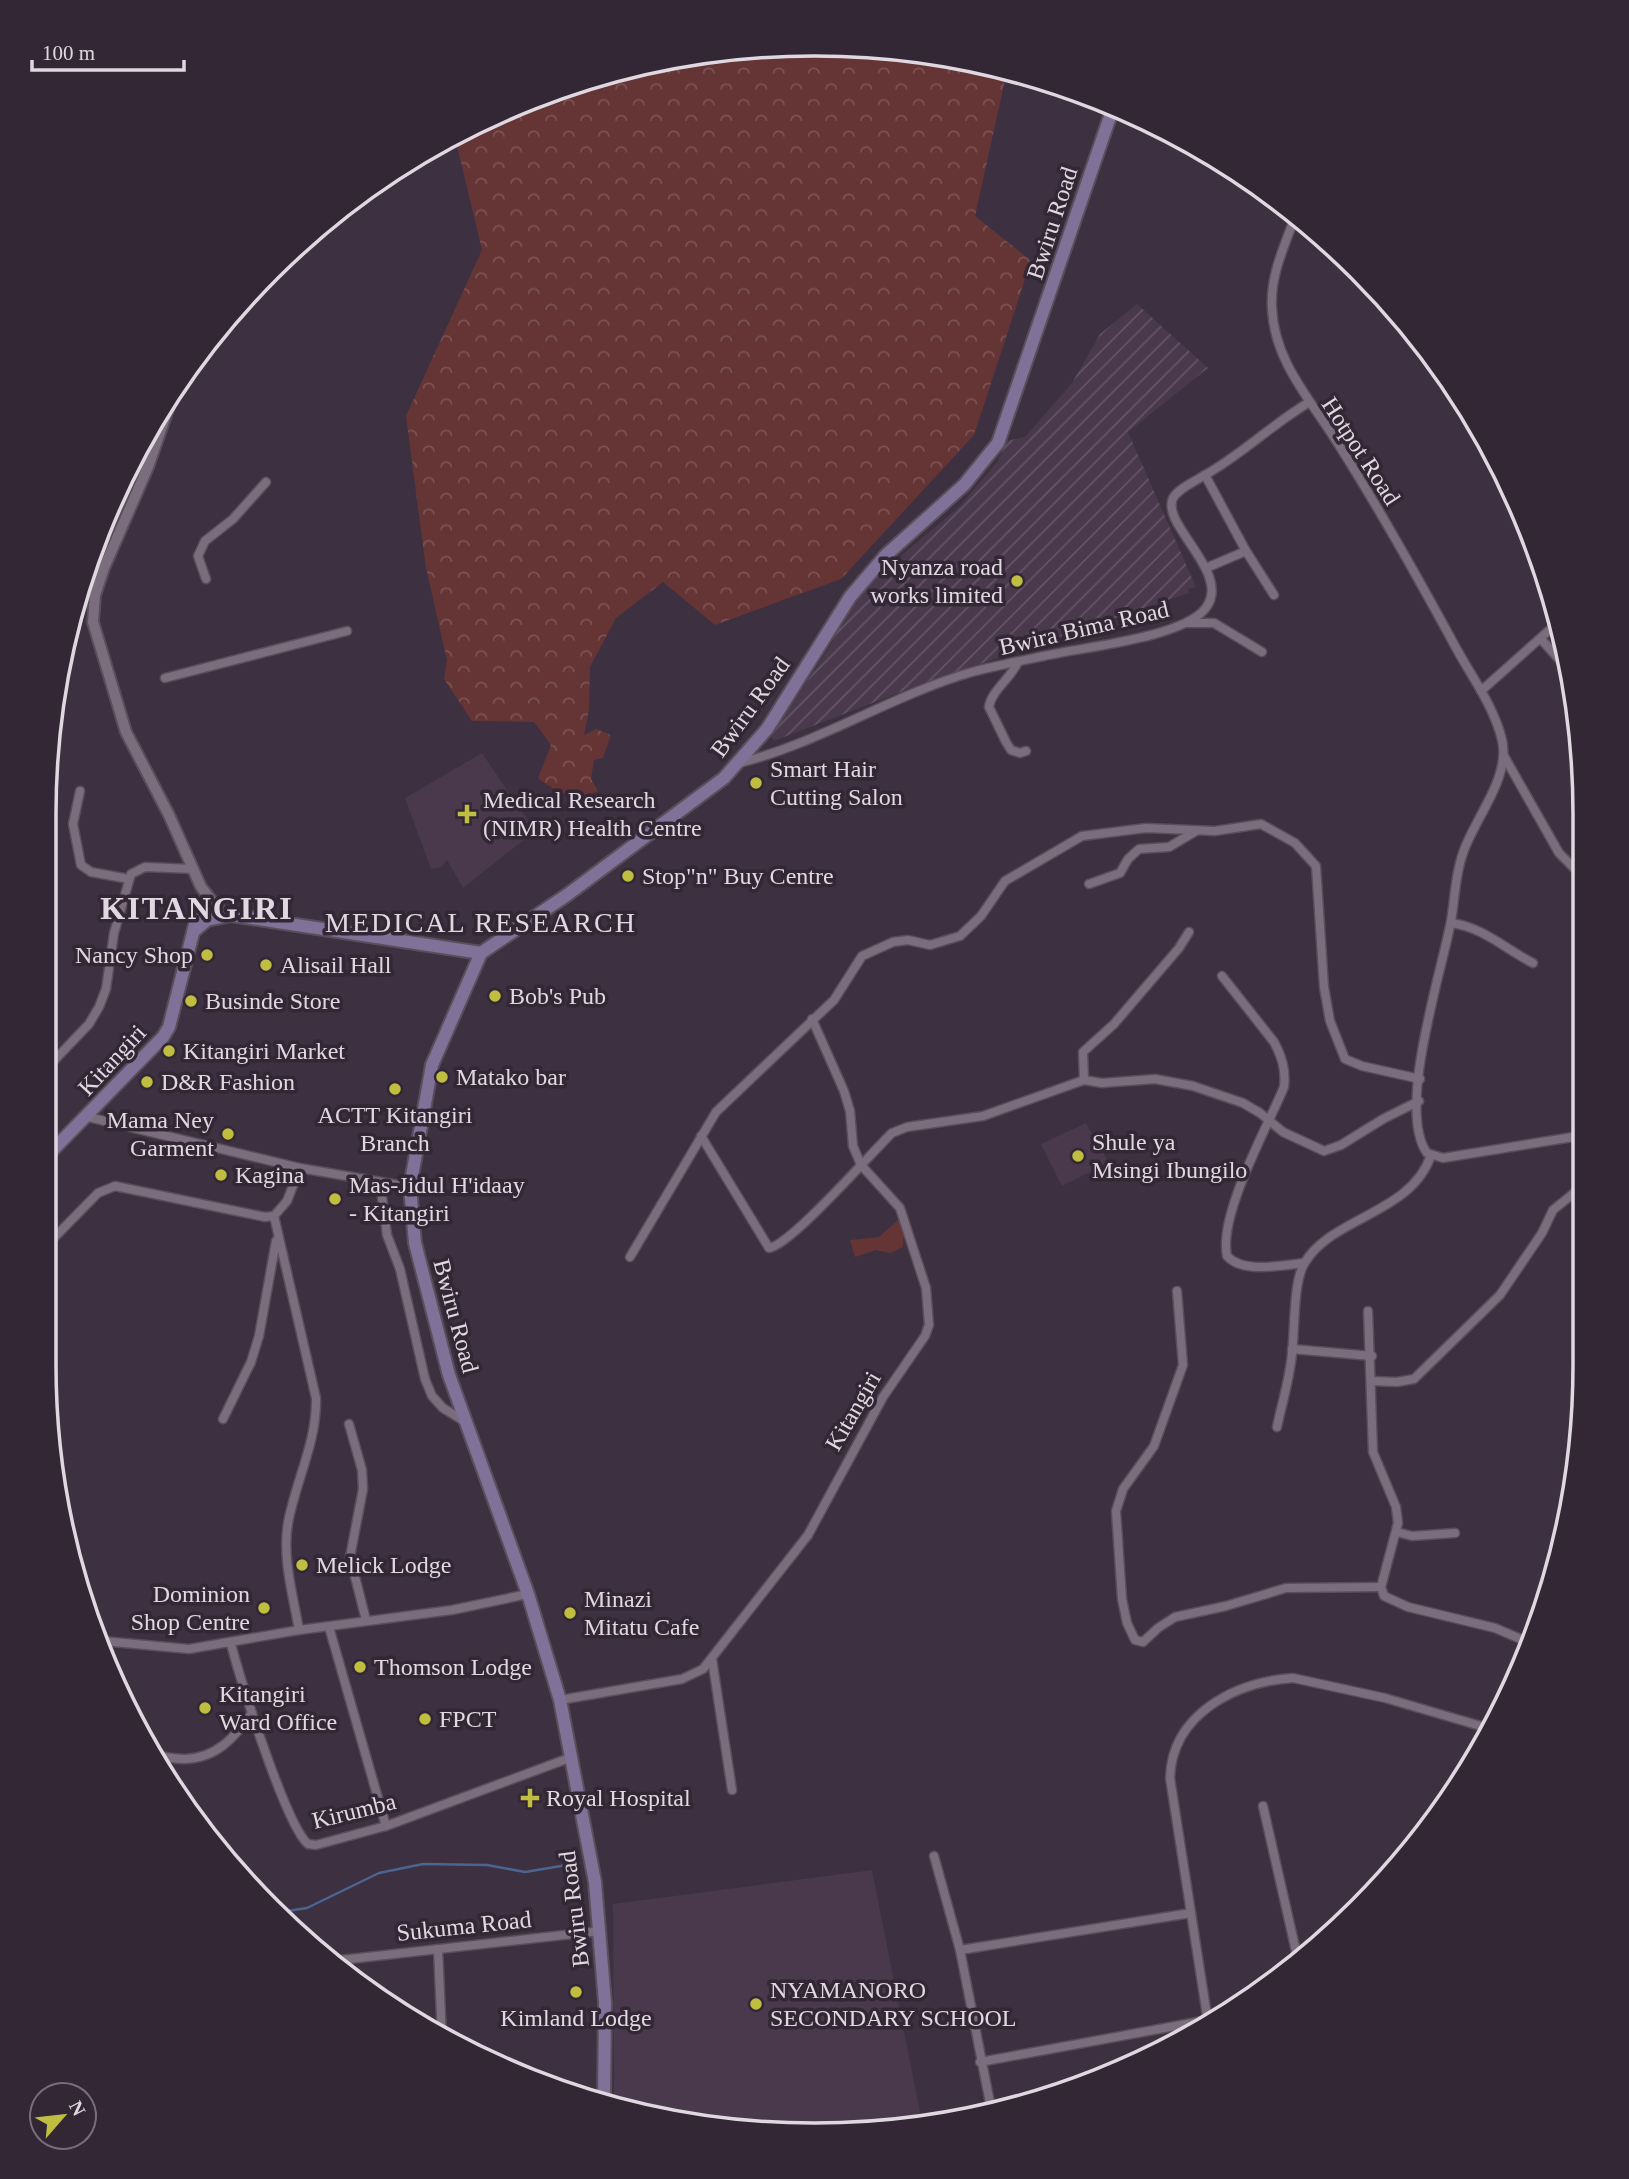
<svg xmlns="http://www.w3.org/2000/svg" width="1629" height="2179" font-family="'Times New Roman',serif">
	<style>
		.built { fill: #4a384d }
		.industrial { fill: url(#industrial-furrows) }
		.grass { fill: #653536 }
		.forest { fill: url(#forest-crowns) }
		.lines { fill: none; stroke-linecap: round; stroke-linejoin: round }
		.stream { stroke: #4b6490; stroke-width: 2.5 }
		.minor-casing { stroke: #594e5a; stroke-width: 11 }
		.tertiary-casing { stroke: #594e5a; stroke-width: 14 }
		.secondary-casing { stroke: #594e5a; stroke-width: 16 }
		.minor { stroke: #7b6d7e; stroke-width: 8 }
		.tertiary { stroke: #7b6d7e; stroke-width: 10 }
		.secondary { stroke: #807199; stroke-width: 12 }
		.poi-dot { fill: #c0be41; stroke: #332635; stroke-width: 2.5 }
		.labels { text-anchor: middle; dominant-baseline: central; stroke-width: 7; stroke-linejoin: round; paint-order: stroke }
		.street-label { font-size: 24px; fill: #e0d8e1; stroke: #332635 }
		.poi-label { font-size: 24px; fill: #e0d8e1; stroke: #332635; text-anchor: start }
		.quarter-label { font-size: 28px; letter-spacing: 2px; fill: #e0d8e1; stroke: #332635 }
		.district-label { font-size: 32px; font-weight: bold; letter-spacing: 2px; fill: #e0d8e1; stroke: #332635 }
		.rim { fill: none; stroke: #e0d8e1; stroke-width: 3.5 }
	</style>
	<defs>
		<pattern id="industrial-furrows" width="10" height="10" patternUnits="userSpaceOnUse" patternTransform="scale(1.75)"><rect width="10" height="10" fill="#4a384d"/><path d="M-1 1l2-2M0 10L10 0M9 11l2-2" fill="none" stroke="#645466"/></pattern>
		<pattern id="forest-crowns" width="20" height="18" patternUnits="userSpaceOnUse" patternTransform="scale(1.75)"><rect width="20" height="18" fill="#653536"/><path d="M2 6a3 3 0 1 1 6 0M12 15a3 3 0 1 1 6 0" fill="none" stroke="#7b5253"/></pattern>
	</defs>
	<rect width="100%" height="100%" fill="#3d3040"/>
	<g class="built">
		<polygon points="482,753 535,831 463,888 447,860 442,867 431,869 405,798"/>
		<polygon points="1086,1123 1109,1163 1062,1186 1041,1144"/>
		<polygon points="872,1870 922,2122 864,2134 664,2120 614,2103 613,1904"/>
	</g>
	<polygon class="industrial" points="1137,304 1208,368 1128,432 1196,587 1188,589 1189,593 924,683 774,741 771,737 832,643 835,627 878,575 959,507 998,461 1006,441 1025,437 1072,383 1100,334"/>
	<polygon class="grass" points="898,1220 904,1226 903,1247 890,1253 876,1250 855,1257 850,1240 879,1237"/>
	<path class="forest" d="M814,44L964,58L1007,71L975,216L1031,261L974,435L841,579L715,625L663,582L616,618L590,667L589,710L584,735L596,729L611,735L603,758L594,760L591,779L598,791C575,801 556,793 538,778L551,745L534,722L472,721L444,679L447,660L426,568L406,416L482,250L455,137L519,103L664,59Z"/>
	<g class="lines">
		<polyline class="stream" points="264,1902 281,1912 307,1908 379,1873 423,1864 487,1865 525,1872 579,1863"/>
		<g class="minor-casing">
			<g id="minor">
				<path d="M1295,217C1284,247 1270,276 1272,308C1274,360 1309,398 1335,439C1378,506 1417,576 1455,646C1471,676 1494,706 1502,740C1511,778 1474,819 1463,853C1455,875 1455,898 1451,921C1442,971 1396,1110 1427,1153L1443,1158L1579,1136"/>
				<polyline points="1205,475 1246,551 1274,595"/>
				<polyline points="1206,568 1246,551"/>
				<polyline points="206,579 198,556 205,541 233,519 266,482"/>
				<polyline points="1188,623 1214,623 1262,652"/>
				<polyline points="1541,639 1566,667"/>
				<path d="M1018,662C1011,678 991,691 989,707L1006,742L1011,750L1020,753L1026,751"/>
				<polyline points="165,678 347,631"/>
				<polyline points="1481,691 1555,625"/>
				<polyline points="1504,756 1559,853 1579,873"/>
				<path d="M739,763C820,743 892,695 972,672C995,666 1020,661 1044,656C1083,647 1181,638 1205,609C1234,574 1160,525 1173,498C1179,488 1194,482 1203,476C1240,456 1271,425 1308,403"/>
				<polyline points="80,791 73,824 81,865 91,872 129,879"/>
				<polyline points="1089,884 1120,873 1128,859 1139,849 1169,847 1196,831"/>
				<path d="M1451,923C1483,927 1505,949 1533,963"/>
				<path d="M1222,976L1274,1042C1282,1057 1286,1070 1284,1087C1268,1126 1218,1215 1227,1256C1243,1274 1282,1265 1304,1263"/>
				<polyline points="45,1070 89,1024 99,1007 106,989 114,933 131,874 145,867 194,869"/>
				<polyline points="1084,1080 1083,1052 1114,1024 1179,948 1189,932"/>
				<polyline points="88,1117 300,1168 410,1187"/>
				<path d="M701,1136L769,1248C791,1245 870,1154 892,1133L907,1127L983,1116L1084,1080L1102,1083L1155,1079L1193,1086L1243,1103L1260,1113L1283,1132L1324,1151L1341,1145L1383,1119L1419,1101"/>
				<polyline points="380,1182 387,1235 400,1269 425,1379 432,1396 443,1408 464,1421"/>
				<polyline points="44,1248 98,1193 115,1186 265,1217 274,1216"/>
				<polyline points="630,1257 716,1112 834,1000 862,956 893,942 908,940 930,945 960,936 981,916 1005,881 1082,836 1146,828 1215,831 1261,824 1295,843 1316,866 1324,987 1330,1021 1345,1059 1362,1066 1420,1079"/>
				<polyline points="1177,1291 1183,1365 1154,1446 1123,1489 1116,1511 1122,1599 1127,1623 1135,1640 1143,1642 1158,1628 1175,1617 1226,1606 1286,1588 1381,1587"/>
				<polyline points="1368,1311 1373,1452 1396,1507 1398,1523 1381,1587 1384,1596 1408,1607 1495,1628 1530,1643"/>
				<polyline points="1292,1349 1372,1356"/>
				<polyline points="1371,1381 1397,1382 1414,1379 1500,1295 1542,1233 1553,1210 1579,1189"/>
				<polyline points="223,1419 251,1362 259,1336 276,1241"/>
				<polyline points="349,1424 362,1470 363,1489 350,1557 366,1620"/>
				<path d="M1277,1427C1282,1403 1290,1378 1292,1353C1295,1330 1293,1283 1304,1264C1330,1217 1412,1214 1431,1155"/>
				<polyline points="1397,1532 1412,1536 1455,1533"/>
				<polyline points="329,1627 386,1826"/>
				<path d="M299,1630C293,1595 282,1558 288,1523C296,1480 317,1442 316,1398L274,1216L287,1201L300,1168"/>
				<polyline points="102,1641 189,1649 299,1630 452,1610 528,1594"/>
				<path d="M231,1644C240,1678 286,1826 308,1844L316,1845L386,1826L572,1757"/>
				<polyline points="712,1659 732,1790"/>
				<polyline points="560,1700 682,1679 703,1669 808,1535 883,1397 925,1336 929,1325 926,1288 900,1208 861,1165 853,1146 850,1111 844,1091 812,1019"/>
				<path d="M152,1756C163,1756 174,1759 185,1759C217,1758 235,1737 252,1713"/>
				<polyline points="1263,1806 1298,1960"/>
				<polyline points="934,1856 960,1950 991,2108"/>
				<polyline points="438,1949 442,2038"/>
				<polyline points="960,1950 1191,1913"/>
				<polyline points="332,1961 600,1931"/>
				<path d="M1208,2022L1170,1778C1172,1714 1235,1682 1293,1678L1385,1698L1491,1729"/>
				<polyline points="980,2062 1208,2020"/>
			</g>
		</g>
		<g class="tertiary-casing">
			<polyline id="tertiary" points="174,392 148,467 104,568 95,595 93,622 126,732 169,815 201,887 212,901"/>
		</g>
		<g class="secondary-casing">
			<g id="secondary">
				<polyline points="202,918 198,913 199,905 208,900 217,907 214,918"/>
				<polyline points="193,932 207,920 231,915 481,953"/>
				<polyline points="44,1159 163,1037 169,1027 198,913"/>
				<polyline points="604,2100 605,2003 595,1882 560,1700 528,1594 449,1375 415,1243 410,1187 432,1065 481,953 567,895 724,778 767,729 850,597 886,555 964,485 998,443 1114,105"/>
			</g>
		</g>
		<use href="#minor" class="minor"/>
		<use href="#tertiary" class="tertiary"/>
		<use href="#secondary" class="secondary"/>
	</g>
	<g class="poi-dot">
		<circle cx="1017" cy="581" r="7"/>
		<circle cx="756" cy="783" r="7"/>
		<path d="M463.5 803.5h7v7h7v7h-7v7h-7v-7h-7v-7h7z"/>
		<circle cx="628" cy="876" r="7"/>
		<circle cx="207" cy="955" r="7"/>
		<circle cx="266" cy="965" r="7"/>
		<circle cx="495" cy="996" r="7"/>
		<circle cx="191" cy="1001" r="7"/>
		<circle cx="169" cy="1051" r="7"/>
		<circle cx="442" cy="1077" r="7"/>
		<circle cx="147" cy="1082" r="7"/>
		<circle cx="395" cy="1089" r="7"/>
		<circle cx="228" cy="1134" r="7"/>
		<circle cx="1078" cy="1156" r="7"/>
		<circle cx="221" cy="1175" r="7"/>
		<circle cx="335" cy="1199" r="7"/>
		<circle cx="302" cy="1565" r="7"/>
		<circle cx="264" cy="1608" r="7"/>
		<circle cx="570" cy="1613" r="7"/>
		<circle cx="360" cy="1667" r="7"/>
		<circle cx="205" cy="1708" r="7"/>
		<circle cx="425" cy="1719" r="7"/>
		<path d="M526.5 1787.5h7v7h7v7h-7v7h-7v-7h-7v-7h7z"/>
		<circle cx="576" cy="1992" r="7"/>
		<circle cx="756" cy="2004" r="7"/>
	</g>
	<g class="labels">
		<g class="street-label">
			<text transform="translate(1052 223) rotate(-72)">Bwiru Road</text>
			<text transform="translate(1361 451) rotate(57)">Hotpot Road</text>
			<text transform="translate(1084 628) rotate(-13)">Bwira Bima Road</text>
			<text transform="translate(750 707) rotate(-54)">Bwiru Road</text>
			<text transform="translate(112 1060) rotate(-47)">Kitangiri</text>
			<text transform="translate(456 1316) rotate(75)">Bwiru Road</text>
			<text transform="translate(853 1411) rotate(-60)">Kitangiri</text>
			<text transform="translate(354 1811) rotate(-14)">Kirumba</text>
			<text transform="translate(574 1909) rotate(-97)">Bwiru Road</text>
			<text transform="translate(464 1926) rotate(-6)">Sukuma Road</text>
		</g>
		<g class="poi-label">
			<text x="1003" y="567" text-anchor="end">Nyanza road<tspan x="1003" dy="28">works limited</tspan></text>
			<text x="770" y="769">Smart Hair<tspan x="770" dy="28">Cutting Salon</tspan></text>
			<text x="483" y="800">Medical Research<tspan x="483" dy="28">(NIMR) Health Centre</tspan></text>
			<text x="642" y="876">Stop"n" Buy Centre</text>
			<text x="193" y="955" text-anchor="end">Nancy Shop</text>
			<text x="280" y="965">Alisail Hall</text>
			<text x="509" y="996">Bob's Pub</text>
			<text x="205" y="1001">Businde Store</text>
			<text x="183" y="1051">Kitangiri Market</text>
			<text x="456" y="1077">Matako bar</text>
			<text x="161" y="1082">D&amp;R Fashion</text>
			<text x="395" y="1115" text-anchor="middle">ACTT Kitangiri<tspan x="395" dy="28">Branch</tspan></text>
			<text x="214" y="1120" text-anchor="end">Mama Ney<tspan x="214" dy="28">Garment</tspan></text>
			<text x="1092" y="1142">Shule ya<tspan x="1092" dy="28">Msingi Ibungilo</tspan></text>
			<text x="235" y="1175">Kagina</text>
			<text x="349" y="1185">Mas-Jidul H'idaay<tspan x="349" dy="28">- Kitangiri</tspan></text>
			<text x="316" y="1565">Melick Lodge</text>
			<text x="250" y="1594" text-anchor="end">Dominion<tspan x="250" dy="28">Shop Centre</tspan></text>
			<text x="584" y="1599">Minazi<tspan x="584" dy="28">Mitatu Cafe</tspan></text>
			<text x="374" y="1667">Thomson Lodge</text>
			<text x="219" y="1694">Kitangiri<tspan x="219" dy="28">Ward Office</tspan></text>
			<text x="439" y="1719">FPCT</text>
			<text x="546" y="1798">Royal Hospital</text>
			<text x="770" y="1990">NYAMANORO<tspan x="770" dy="28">SECONDARY SCHOOL</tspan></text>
			<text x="576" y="2018" text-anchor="middle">Kimland Lodge</text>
		</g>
		<g class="quarter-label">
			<text x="481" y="922">MEDICAL RESEARCH</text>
		</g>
		<g class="district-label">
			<text x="197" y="908">KITANGIRI</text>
		</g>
	</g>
	<path d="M0 0H1629V2179H0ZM814 56H815A758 758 0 0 1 1573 814V1365A758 758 0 0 1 815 2123H814A758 758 0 0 1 56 1365V814A758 758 0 0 1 814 56Z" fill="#332635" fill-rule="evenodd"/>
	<path class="rim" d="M814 56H815A758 758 0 0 1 1573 814V1365A758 758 0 0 1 815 2123H814A758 758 0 0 1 56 1365V814A758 758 0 0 1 814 56Z"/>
	<g transform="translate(63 2116) rotate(62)"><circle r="33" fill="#332635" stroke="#786d7a" stroke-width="2"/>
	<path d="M0-5L12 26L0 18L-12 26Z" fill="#c0be41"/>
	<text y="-10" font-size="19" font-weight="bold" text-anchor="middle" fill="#e0d8e1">N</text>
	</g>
	<path d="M32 60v10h152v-10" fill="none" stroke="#e0d8e1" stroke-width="3.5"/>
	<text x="42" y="60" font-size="21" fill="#e0d8e1" stroke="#332635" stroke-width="5" paint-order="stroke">100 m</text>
</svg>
